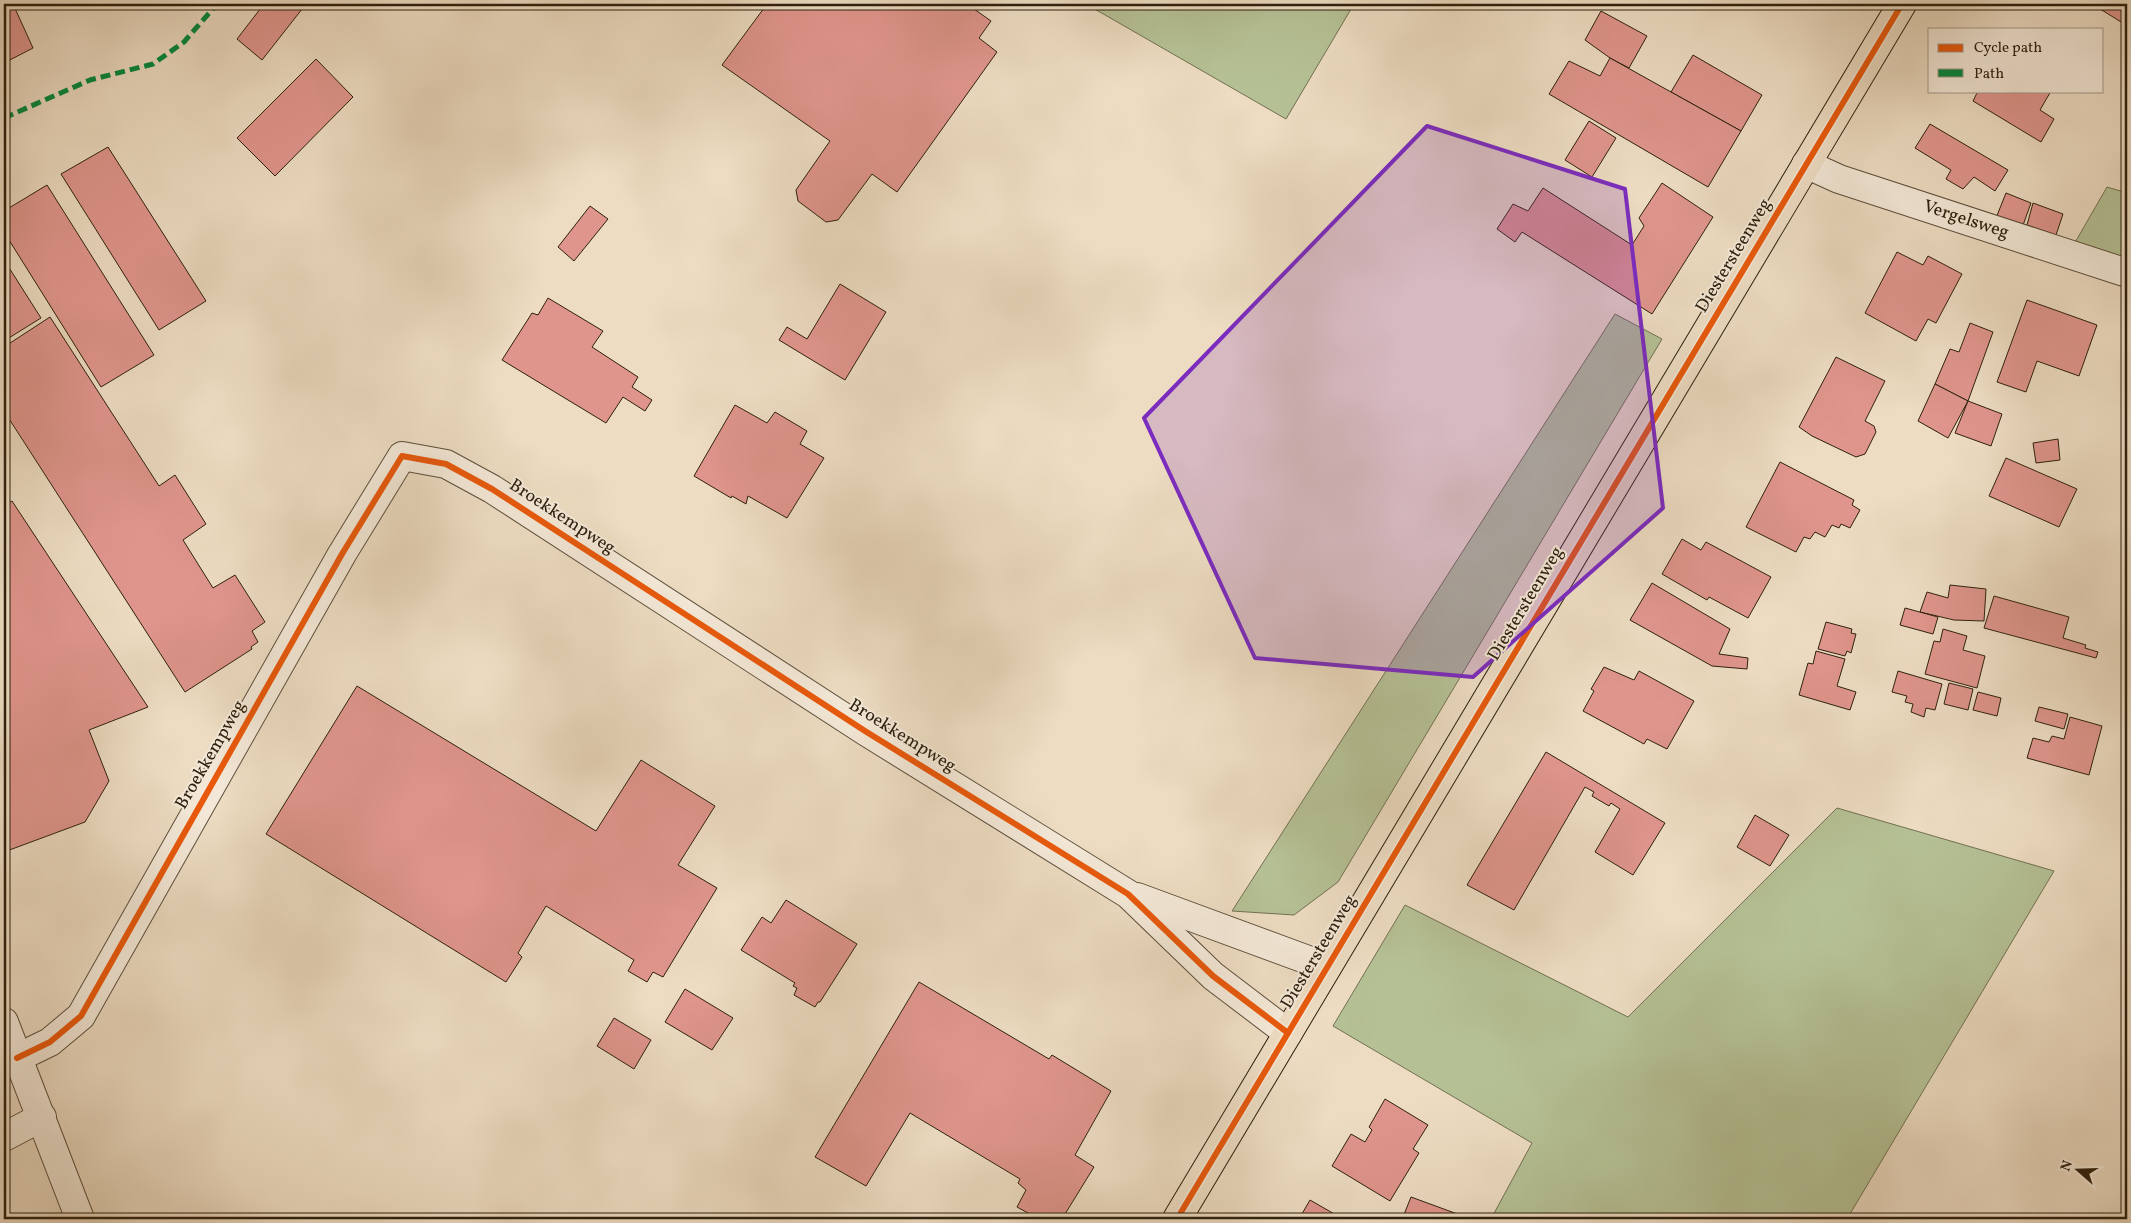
<svg xmlns="http://www.w3.org/2000/svg" width="2131" height="1223" font-family="Vollkorn,serif">
	<style>
		.green { fill: #b5c195; stroke: #717052 }
		.building { fill: #df958c; stroke: #2d200e }
		.lines { fill: none; stroke-linecap: round; stroke-linejoin: round }
		.minor-casing { stroke: #5d4f3b; stroke-width: 30 }
		.major-casing { stroke: #2d200e; stroke-width: 30 }
		.minor { stroke: #f3e8d7; stroke-width: 28 }
		.major { stroke: #eddcc2; stroke-width: 28 }
		.quiet { stroke: #00873e; stroke-width: 5; stroke-dasharray: 10 5; stroke-linecap: butt }
		.cycleway-casing { stroke: #f3e8d7; stroke-width: 9 }
		.cycleway { stroke: #e8590c; stroke-width: 6 }
		.marked { fill: #7b2cbf; fill-opacity: 0.2; stroke: #7b2cbf; stroke-width: 4; stroke-linejoin: round }
		.labels { text-anchor: middle; dominant-baseline: central; stroke-width: 4; stroke-linejoin: round; paint-order: stroke }
		.street-label { font-size: 18px; fill: #2d200e; stroke: #f3e8d7 }
	</style>
	<rect width="100%" height="100%" fill="#eddcc2"/>
	<filter id="stains"><feTurbulence type="fractalNoise" baseFrequency=".004" numOctaves="4"/><feColorMatrix values="0 0 0 0 .2 0 0 0 0 .09 0 0 0 0 .02 0 0 0 .5 -.17"/></filter>
	<radialGradient id="worn" r=".72"><stop offset=".6" stop-color="#630" stop-opacity="0"/><stop offset="1" stop-color="#630" stop-opacity=".3"/></radialGradient>
	<g class="green">
		<polygon points="1086,4 1354,4 1286,119"/>
		<polygon points="2107,187 2127,193 2127,263 2073,246"/>
		<polygon points="1615,314 1662,339 1338,882 1294,915 1232,911"/>
		<polygon points="1837,808 2054,871 1847,1219 1491,1219 1532,1143 1333,1026 1405,905 1628,1017"/>
	</g>
	<g class="building">
		<polygon points="13,4 33,48 4,63 4,9"/>
		<polygon points="264,4 306,4 262,60 237,39"/>
		<polygon points="767,4 967,4 991,21 979,38 997,52 897,192 872,174 838,220 826,222 798,201 796,190 830,141 722,65"/>
		<polygon points="2092,4 2127,4 2127,23 2126,25"/>
		<polygon points="1601,11 1647,36 1629,68 1610,58 1585,40"/>
		<polygon points="1693,55 1762,95 1741,131 1671,92"/>
		<polygon points="1610,58 1741,131 1708,187 1549,94 1569,61 1600,76"/>
		<polygon points="316,59 353,97 275,176 237,138"/>
		<polygon points="1978,91 2051,91 2040,110 2054,119 2041,142 1973,101"/>
		<polygon points="1589,121 1616,138 1592,177 1565,160"/>
		<polygon points="1930,124 2008,170 1995,191 1974,177 1963,189 1946,179 1951,170 1915,148"/>
		<polygon points="108,147 206,301 159,330 61,174"/>
		<polygon points="1662,183 1713,217 1652,314 1522,232 1515,242 1497,229 1513,204 1528,211 1543,188 1632,245 1644,226 1639,218"/>
		<polygon points="47,185 154,355 101,387 4,232 4,211"/>
		<polygon points="2006,193 2031,203 2022,228 1996,218"/>
		<polygon points="2033,203 2063,214 2056,235 2027,225"/>
		<polygon points="590,206 608,219 574,261 558,247"/>
		<polygon points="1897,252 1923,265 1928,256 1962,274 1936,323 1928,319 1916,341 1865,313"/>
		<polygon points="6,263 41,318 4,341 4,265"/>
		<polygon points="840,284 886,312 845,380 779,340 787,327 807,339"/>
		<polygon points="548,298 603,331 592,347 638,377 632,387 652,400 645,411 623,397 606,423 502,360 532,313 538,315"/>
		<polygon points="2027,300 2097,325 2079,376 2037,361 2026,392 1997,382"/>
		<polygon points="50,317 159,486 175,475 206,524 183,540 213,588 235,575 265,622 252,631 258,642 251,647 252,649 185,692 4,411 4,347"/>
		<polygon points="1970,323 1993,332 1968,401 1935,384 1950,349 1959,352"/>
		<polygon points="1836,357 1885,381 1865,421 1874,426 1876,432 1865,454 1856,457 1812,436 1799,427"/>
		<polygon points="1935,384 1968,401 1948,438 1918,421"/>
		<polygon points="1968,401 2002,414 1991,446 1955,433"/>
		<polygon points="735,405 767,423 775,412 807,431 800,444 824,458 787,518 748,496 746,504 732,496 731,498 694,476"/>
		<polygon points="2058,439 2060,460 2036,463 2033,443"/>
		<polygon points="2006,458 2077,489 2059,527 1989,496"/>
		<polygon points="1780,462 1854,500 1852,505 1860,510 1850,528 1841,524 1839,528 1832,525 1825,537 1815,532 1810,539 1804,537 1796,552 1746,527"/>
		<polygon points="12,501 148,707 89,730 109,781 85,822 4,852 4,505"/>
		<polygon points="1682,539 1701,550 1706,542 1771,577 1748,618 1709,597 1707,600 1662,574"/>
		<polygon points="1652,583 1730,629 1719,654 1748,658 1747,669 1712,666 1630,620"/>
		<polygon points="1950,585 1986,589 1984,621 1954,620 1920,612 1927,592 1948,598"/>
		<polygon points="1994,596 2069,617 2063,638 2086,645 2085,648 2098,652 2096,658 1984,628"/>
		<polygon points="1905,608 1938,617 1933,634 1900,625"/>
		<polygon points="1826,622 1852,629 1851,633 1856,634 1851,653 1847,651 1845,656 1818,649"/>
		<polygon points="1943,629 1967,636 1963,650 1985,656 1977,688 1925,674 1934,641 1940,642"/>
		<polygon points="1816,651 1845,659 1837,686 1856,692 1850,710 1799,695 1808,663 1813,664"/>
		<polygon points="1604,667 1634,680 1639,671 1694,701 1667,749 1647,739 1644,744 1583,711 1594,691 1591,689"/>
		<polygon points="1898,671 1942,684 1935,710 1926,708 1924,717 1911,712 1913,704 1905,702 1907,696 1892,692"/>
		<polygon points="1949,683 1973,689 1968,710 1944,704"/>
		<polygon points="357,686 596,831 641,760 715,806 678,865 717,888 663,977 653,972 647,982 628,971 634,960 546,906 518,953 522,957 506,982 266,834"/>
		<polygon points="1978,692 2001,698 1997,716 1973,710"/>
		<polygon points="2039,707 2068,714 2064,729 2035,721"/>
		<polygon points="2070,717 2102,726 2089,775 2027,758 2033,738 2049,742 2052,736 2064,739"/>
		<polygon points="1546,752 1665,823 1633,875 1595,852 1620,809 1611,803 1609,806 1592,796 1594,792 1585,787 1514,910 1467,885"/>
		<polygon points="1755,815 1789,835 1770,866 1737,847"/>
		<polygon points="786,900 857,944 820,1002 818,1002 815,1007 794,995 797,988 793,986 795,983 741,950 762,917 771,923"/>
		<polygon points="919,982 1049,1059 1052,1055 1111,1091 1075,1155 1094,1167 1062,1219 1039,1219 1017,1207 1026,1190 1018,1183 1020,1179 910,1113 866,1186 815,1157"/>
		<polygon points="685,989 733,1018 712,1050 665,1022"/>
		<polygon points="614,1018 651,1040 634,1069 597,1046"/>
		<polygon points="1385,1099 1428,1125 1413,1149 1419,1153 1390,1201 1332,1166 1351,1134 1365,1142 1372,1130 1369,1127"/>
		<polygon points="1411,1197 1471,1219 1408,1219 1403,1217"/>
		<polygon points="1310,1200 1343,1219 1299,1219"/>
	</g>
	<g class="lines">
		<g class="minor-casing">
			<g id="minor">
				<polyline points="1806,164 1839,179 2127,273"/>
				<polyline points="1137,897 1327,967"/>
				<polyline points="4,1022 80,1219"/>
				<polyline points="17,1058 50,1042 81,1016 342,554 402,456 446,464 492,489 865,731 1128,894 1213,976 1288,1033"/>
				<polyline points="4,1137 42,1117"/>
			</g>
		</g>
		<g class="major-casing">
			<polyline id="major" points="1177,1219 1902,4"/>
		</g>
		<use href="#minor" class="minor"/>
		<use href="#major" class="major"/>
		<polyline class="quiet" points="4,118 90,80 153,64 184,42 217,4"/>
		<g class="cycleway-casing">
			<g id="cycleway">
				<polyline points="17,1058 50,1042 81,1016 342,554 402,456 446,464 492,489 865,731 1128,894 1213,976 1288,1033"/>
				<polyline points="1177,1219 1902,4"/>
			</g>
		</g>
		<use href="#cycleway" class="cycleway"/>
	</g>
	<path class="marked" d="M1427,126L1625,189L1663,508L1473,677L1255,658L1144,418Z"/>
	<g class="labels">
		<g class="street-label">
			<text transform="translate(1966 220) rotate(18)">Vergelsweg</text>
			<text transform="translate(1734 256) rotate(-59)">Diestersteenweg</text>
			<text transform="translate(562 517) rotate(33)">Broekkempweg</text>
			<text transform="translate(1526 604) rotate(-59)">Diestersteenweg</text>
			<text transform="translate(902 736) rotate(32)">Broekkempweg</text>
			<text transform="translate(211 755) rotate(-60)">Broekkempweg</text>
			<text transform="translate(1319 952) rotate(-59)">Diestersteenweg</text>
		</g>
	</g>
	<rect width="2131" height="1223" fill="none" stroke="#eddcc2" stroke-width="20"/>
	<rect x="5" y="5" width="2121" height="1213" fill="none" stroke="#2d200e" stroke-width="2.5"/>
	<rect x="10" y="10" width="2111" height="1203" fill="none" stroke="#2d200e"/>
	<rect x="1928" y="28" width="175" height="65" fill="#f3e8d7" stroke="#a49887"/>
	<rect x="1938" y="44" width="25" height="8" fill="#e8590c" stroke="#a49887"/>
	<text x="1974" y="52" font-size="15" fill="#2d200e">Cycle path</text>
	<rect x="1938" y="69" width="25" height="8" fill="#00873e" stroke="#a49887"/>
	<text x="1974" y="78" font-size="15" fill="#2d200e">Path</text>
	<g transform="translate(2078 1170) rotate(290)" stroke="#f3e8d7" stroke-width="4" paint-order="stroke">
	<path d="M0-4L9 19L0 12L-9 19Z" fill="#2d200e"/>
	<text y="-8" font-size="14" font-weight="bold" text-anchor="middle" fill="#2d200e">N</text>
	</g>
	<rect width="100%" height="100%" filter="url(#stains)"/>
	<rect width="100%" height="100%" fill="url(#worn)"/>
</svg>
